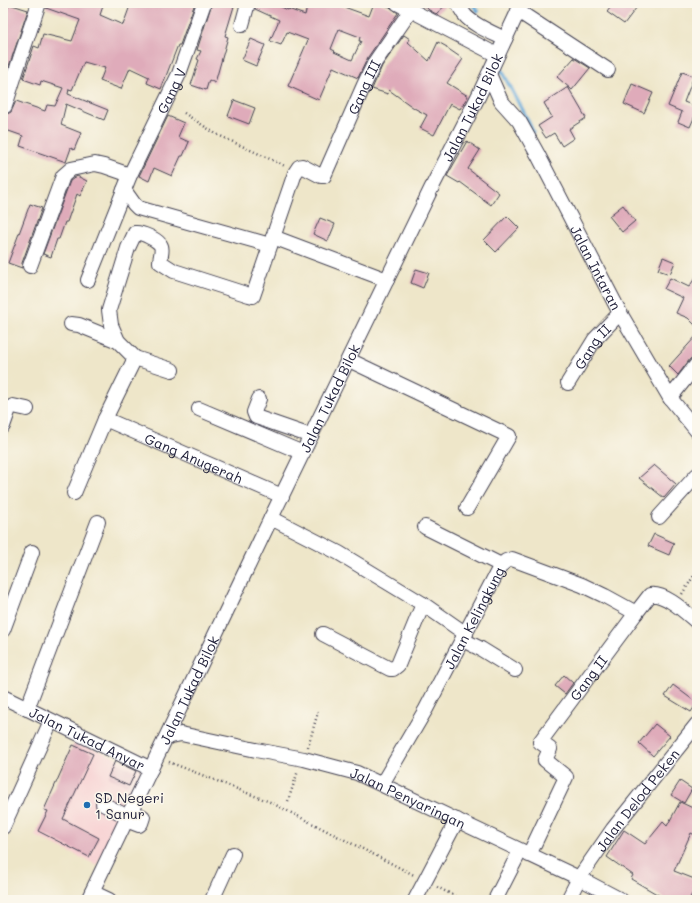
<svg xmlns="http://www.w3.org/2000/svg" width="700" height="903" font-family="Mali,sans-serif">
	<style>
		.built { fill: #f7cfd1 }
		.lines { fill: none; stroke-linecap: round; stroke-linejoin: round }
		.stream { stroke: #64a8d9; stroke-width: 4 }
		.building { fill: #dfabba; fill-rule: evenodd }
		.minor-casing { stroke: #413f50; stroke-width: 16 }
		.path { stroke: #413f50; stroke-width: 2.5; stroke-dasharray: 1 3; stroke-linecap: butt }
		.minor { stroke: #fff; stroke-width: 14 }
		.poi-dot { fill: #1f6fb2; stroke: #fbf7ec; stroke-width: 1.5 }
		.labels { text-anchor: middle; dominant-baseline: central; stroke-width: 3; stroke-linejoin: round; paint-order: stroke }
		.street-label { font-size: 14px; fill: #22223b; stroke: #fbf7ec }
		.poi-label { font-size: 14px; fill: #22223b; stroke: #fbf7ec; text-anchor: start }
	</style>
	<rect width="100%" height="100%" fill="#fbf7ec"/>
	<filter id="ink" filterUnits="userSpaceOnUse"><feTurbulence type="fractalNoise" baseFrequency=".025" numOctaves="2"/><feDisplacementMap in="SourceGraphic" scale="8" xChannelSelector="R" yChannelSelector="G"/><feConvolveMatrix kernelMatrix="1 2 1 2 8 2 1 2 1" color-interpolation-filters="sRGB"/></filter>
	<filter id="wash" filterUnits="userSpaceOnUse"><feTurbulence type="fractalNoise" baseFrequency=".012" numOctaves="4" result="noise"/><feDisplacementMap in="SourceGraphic" scale="16" xChannelSelector="R" yChannelSelector="G"/><feGaussianBlur stdDeviation="0.9" result="paint"/><feColorMatrix in="noise" values="0 0 0 0 0 0 0 0 0 0 0 0 0 0 0 0 0 1.4 0 .05"/><feComposite in="paint" operator="in"/></filter>
	<g filter="url(#wash)">
		<rect width="100%" height="100%" fill="#eee6c9"/>
		<polygon class="built" points="76,741 140,768 141,774 97,865 35,836"/>
		<g class="lines">
			<g class="stream">
				<polyline points="472,3 478,11"/>
				<polyline points="504,57 501,69 525,115 533,132"/>
			</g>
		</g>
		<g id="blocks">
			<g class="building">
				<polygon points="47,3 104,3 100,15 123,25 131,3 195,3 180,45 178,45 161,89 147,83 149,77 130,68 121,89 100,81 105,68 84,62 72,90 69,89 68,94 108,110 104,120 66,104 61,125 81,133 74,150 71,148 66,162 20,146 23,136 3,129 3,114 7,114 11,112 16,101 45,111 47,105 55,106 63,88 41,81 40,85 23,79 34,46 39,48 43,34 72,41 80,20 46,8"/>
				<polygon points="212,3 235,3 225,36 228,37 215,83 209,80 206,90 191,85 199,60 197,59 201,51 197,50"/>
				<path d="M256,3H272L288,10V9L305,15L308,3H333L369,16L374,3H380L390,7L398,13L368,57L358,78L333,67L319,100L288,86L308,40L287,32L281,45L270,41L279,20L255,9ZM339,29L360,37L359,41H361L352,60L334,52L335,51L331,49Z"/>
				<polygon points="422,3 448,3 436,14 429,10"/>
				<polygon points="614,3 640,3 624,24 607,12"/>
				<polygon points="9,4 28,10 3,84 3,22"/>
				<polygon points="404,35 410,39 408,42 429,61 438,42 447,47 447,48 463,59 447,83 468,96 460,109 450,104 434,135 420,128 427,115 414,108 389,90 388,94 372,89 382,66"/>
				<polygon points="251,39 265,45 256,66 242,60"/>
				<polygon points="574,58 590,68 572,90 557,77"/>
				<polygon points="682,72 694,76 684,102 697,107 697,111 690,127 678,122 682,112 668,106"/>
				<polygon points="632,84 653,93 644,113 624,104"/>
				<polygon points="568,87 586,118 569,129 574,138 562,146 554,133 546,138 538,126 552,117 544,103"/>
				<polygon points="234,100 255,108 249,124 228,116"/>
				<polygon points="168,116 184,123 178,137 189,142 183,156 181,156 172,176 154,168 149,181 139,176"/>
				<polygon points="467,141 480,150 468,169 499,193 491,205 460,182 459,183 447,176"/>
				<polygon points="77,176 87,181 80,196 77,194 67,222 65,222 59,239 57,239 51,257 43,254 70,181"/>
				<polygon points="30,204 42,208 22,263 22,268 8,263"/>
				<polygon points="623,205 635,221 622,232 609,216"/>
				<polygon points="507,216 519,228 496,252 484,240"/>
				<polygon points="320,218 335,224 328,241 313,234"/>
				<polygon points="663,257 675,262 670,274 658,270"/>
				<polygon points="416,269 429,273 423,288 411,283"/>
				<polygon points="697,275 697,327 688,318 676,313 683,298 664,289 670,278 689,287"/>
				<polygon points="697,335 697,355 690,359 678,375 669,366"/>
				<polygon points="654,465 676,484 664,498 639,478"/>
				<polygon points="654,534 674,543 669,555 648,546"/>
				<polygon points="564,675 573,683 565,694 555,686"/>
				<polygon points="673,685 697,703 691,712 665,696"/>
				<polygon points="655,724 670,736 653,756 639,743"/>
				<polygon points="73,745 93,754 63,819 99,838 89,857 38,831 48,811 44,810"/>
				<polygon points="115,761 136,771 129,786 108,777"/>
				<polygon points="680,781 692,789 684,803 671,795"/>
				<polygon points="680,802 697,810 697,836 691,833 674,871 697,880 697,896 692,894 689,900 667,900 631,879 633,875 607,857 624,830 645,844 663,822 667,826"/>
			</g>
		</g>
	</g>
	<g filter="url(#ink)">
		<use href="#blocks" fill-opacity="0" stroke="#413f50" stroke-width="1"/>
		<g class="lines">
			<g class="minor-casing">
				<g id="minor">
					<polyline points="397,3 497,55"/>
					<path d="M457,3C460,7 462,11 464,14C472,25 493,33 505,39"/>
					<polyline points="518,11 608,70"/>
					<polyline points="242,25 248,3"/>
					<path id="s1" d="M489,74L501,101L519,121L538,155L620,313L670,398L697,431"/>
					<polyline points="5,106 20,59 39,3"/>
					<polyline points="124,190 134,204 138,208 270,245"/>
					<polyline points="273,237 387,280"/>
					<polyline points="30,266 63,176 71,169 95,164 104,166 130,175"/>
					<path id="s2" d="M88,280L130,175L179,74L204,3"/>
					<polyline points="71,324 79,325 118,341"/>
					<polyline points="349,360 509,436 467,508"/>
					<path id="s3" d="M172,370L135,358L118,341L111,325L109,310L128,248L135,233C141,232 159,240 161,246C163,251 160,257 160,262L174,271L249,295L253,296L295,173L299,167L302,166L321,176H324L364,85L375,62L411,10"/>
					<path id="s4" d="M568,383L595,339L620,313"/>
					<polyline points="670,398 697,364"/>
					<polyline points="259,399 254,412 256,417 311,436"/>
					<polyline points="199,409 303,453"/>
					<path id="s5" d="M105,419L282,496"/>
					<polyline points="3,426 9,409 13,406 27,409"/>
					<polyline points="74,493 105,419 135,358"/>
					<polyline points="659,517 697,475"/>
					<polyline points="271,518 339,553 423,604 466,634"/>
					<polyline points="425,527 501,565"/>
					<polyline points="3,630 32,552"/>
					<polyline points="323,634 390,669 393,669 398,665 423,604"/>
					<polyline points="463,640 481,649 515,670"/>
					<path id="s6" d="M3,697L151,769"/>
					<polyline points="27,709 98,522"/>
					<path id="s7" d="M167,737L181,734L256,750L304,759L357,773L579,878L621,900"/>
					<path id="s8" d="M382,784L426,709L501,565L506,561L512,559L582,585L605,596L636,613L650,595C666,593 685,612 697,622"/>
					<polyline points="103,804 128,817"/>
					<polyline points="126,820 139,825 141,823 143,817 131,811"/>
					<polyline points="3,827 51,721"/>
					<path id="s9" d="M529,855L566,777L545,760L550,749L540,742L636,613"/>
					<polyline points="92,892 109,900"/>
					<path id="s10" d="M88,900L271,518L431,189L478,97L522,3"/>
					<polyline points="212,900 233,854"/>
					<polyline points="415,900 457,820"/>
					<polyline points="495,900 520,851"/>
					<path id="s11" d="M568,900L579,878L613,829L697,724"/>
				</g>
			</g>
			<g class="path">
				<polyline points="184,113 216,134 285,166"/>
				<polyline points="682,594 697,571"/>
				<polyline points="308,747 318,712"/>
				<polyline points="169,762 270,802 414,875"/>
				<polyline points="288,801 298,771"/>
				<polyline points="437,887 463,900"/>
			</g>
			<use href="#minor" class="minor"/>
		</g>
	</g>
	<circle class="poi-dot" cx="87" cy="805" r="4"/>
	<g class="labels">
		<g class="street-label">
			<text stroke="none"><textPath href="#s3" startOffset="585">Gang III</textPath></text>
			<text stroke="none"><textPath href="#s2" startOffset="207">Gang V</textPath></text>
			<text stroke="none"><textPath href="#s10" startOffset="881">Jalan Tukad Bilok</textPath></text>
			<text stroke="none"><textPath href="#s1" startOffset="222">Jalan Intaran</textPath></text>
			<text stroke="none"><textPath href="#s4" startOffset="44">Gang II</textPath></text>
			<text stroke="none"><textPath href="#s10" startOffset="557">Jalan Tukad Bilok</textPath></text>
			<text stroke="none"><textPath href="#s5" startOffset="97">Gang Anugerah</textPath></text>
			<text stroke="none"><textPath href="#s8" startOffset="190">Jalan Kelingkung</textPath></text>
			<text stroke="none"><textPath href="#s9" startOffset="218">Gang II</textPath></text>
			<text stroke="none"><textPath href="#s10" startOffset="233">Jalan Tukad Bilok</textPath></text>
			<text stroke="none"><textPath href="#s6" startOffset="94">Jalan Tukad Anyar</textPath></text>
			<text stroke="none"><textPath href="#s7" startOffset="251">Jalan Penyaringan</textPath></text>
			<text stroke="none"><textPath href="#s11" startOffset="122">Jalan Delod Peken</textPath></text>
		</g>
		<g class="poi-label">
			<text x="95" y="797">SD Negeri<tspan x="95" dy="16">1 Sanur</tspan></text>
		</g>
	</g>
	<rect width="700" height="903" fill="none" stroke="#fbf7ec" stroke-width="16"/>
</svg>
